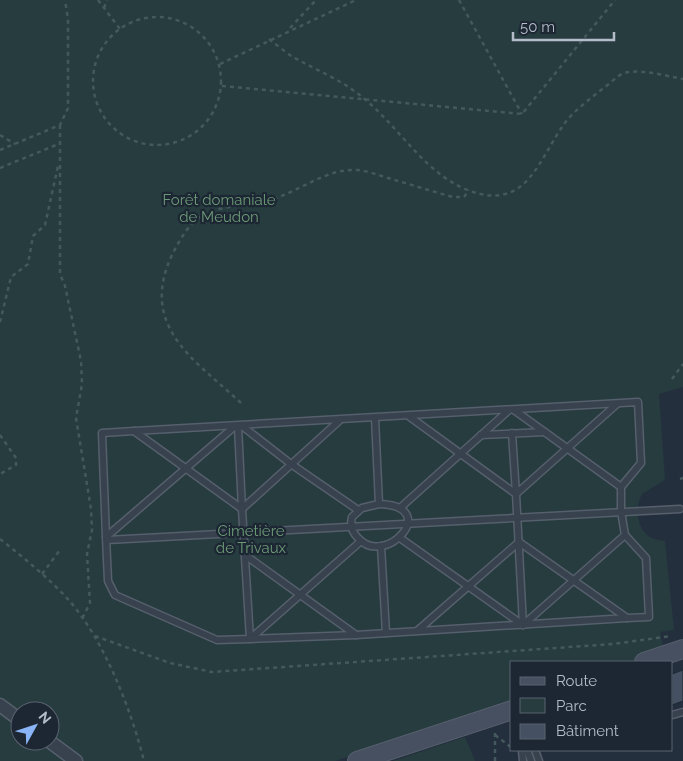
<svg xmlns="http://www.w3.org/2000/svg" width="683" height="761" font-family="Raleway,sans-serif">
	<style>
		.green { fill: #263c3f; fill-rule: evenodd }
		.building { fill: #455162; stroke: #1f2835 }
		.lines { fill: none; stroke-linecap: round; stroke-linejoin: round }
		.lane-casing { stroke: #565f6c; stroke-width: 9 }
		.street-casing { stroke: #565f6c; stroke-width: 15 }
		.secondary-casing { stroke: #565f6c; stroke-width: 20 }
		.path { stroke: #44595c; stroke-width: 2.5; stroke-dasharray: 4 4; stroke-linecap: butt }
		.lane { stroke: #38414e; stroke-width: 6 }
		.street { stroke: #38414e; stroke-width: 12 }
		.secondary { stroke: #465061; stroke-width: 18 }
		.labels { text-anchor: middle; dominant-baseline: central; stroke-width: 4.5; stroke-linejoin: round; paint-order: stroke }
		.park-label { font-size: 15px; fill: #6b9a76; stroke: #1d2633 }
	</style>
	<rect width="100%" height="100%" fill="#242f3e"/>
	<g class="green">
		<path d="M0,0H683V387L659,394L665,480L642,494C635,506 636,529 650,537C654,540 661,540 665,541L674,630L660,632L664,651L629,662H512V701L335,761H0ZM20,711H50V741H20Z"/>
		<polygon points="465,737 475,761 393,761"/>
	</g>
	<polygon class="building" points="683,670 683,701 672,705 672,674"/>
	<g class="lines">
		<g class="lane-casing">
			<g id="lane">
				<polyline points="514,410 621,487 621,511 625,535 523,625"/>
				<polyline points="410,417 516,494 523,625"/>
				<path d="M375,418L379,504C443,506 385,569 358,538C352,532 350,525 352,517L362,508L379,504"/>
				<polyline points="235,426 106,537 108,581 115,595 217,640 250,639 361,541"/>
				<polyline points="238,426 242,509"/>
				<polyline points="242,426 291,464 358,510"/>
				<polyline points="512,433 516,494 617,404"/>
				<polyline points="481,435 545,432"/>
				<polyline points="400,508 509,410"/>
				<polyline points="242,509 339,421"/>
				<polyline points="625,535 646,558 649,617 627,618"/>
				<polyline points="106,537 102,433 134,431"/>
				<polyline points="400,538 523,625"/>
				<polyline points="107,540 680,509"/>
				<polyline points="381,546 386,633"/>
				<polyline points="245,555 356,635"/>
				<polyline points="417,631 519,542 627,618 356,635 250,639 242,509 134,431 638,402 641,463 621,487"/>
				<polyline points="672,715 683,712"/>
				<polyline points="522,750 523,761"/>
				<polyline points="527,750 531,761"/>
				<polyline points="535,750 539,761"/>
			</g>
		</g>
		<g class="street-casing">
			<g id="street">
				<polyline points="0,705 20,720"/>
				<polyline points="49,741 76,761"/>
			</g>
		</g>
		<g class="secondary-casing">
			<g id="secondary">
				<polyline points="644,662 683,649"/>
				<polyline points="357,761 512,710"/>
			</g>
		</g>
		<g class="path">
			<polyline points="98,0 120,29"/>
			<polyline points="459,0 522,114"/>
			<polyline points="104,8 107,0"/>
			<circle cx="157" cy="81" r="64"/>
			<polyline points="290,28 316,0"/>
			<path d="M269,39C277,45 285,52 293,57C316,70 342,80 362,97C399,126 424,174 470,191C530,212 539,155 568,119C579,107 592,97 605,87C613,81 620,72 630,72C647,70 666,76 683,79"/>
			<polyline points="220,64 356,0"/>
			<polyline points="222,86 522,114 615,0"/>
			<polyline points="60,125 60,274 65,286 81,361 82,384 76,418 91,509 92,530 87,554 90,603 82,619"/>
			<polyline points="0,135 15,144"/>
			<polyline points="0,150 60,125 68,108 68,19 65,0"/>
			<polyline points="0,168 61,143"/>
			<polyline points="0,322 11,277 28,264 33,236 45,225 58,166"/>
			<polyline points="672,379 683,364"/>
			<path d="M241,403C195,360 137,326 173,253C181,238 190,221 206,213C227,205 251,205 273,199C302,190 327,168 358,170C368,171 378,175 388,178C409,184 431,191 453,197H464L469,190"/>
			<polyline points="0,435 16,458 16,465 0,474"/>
			<polyline points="680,479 683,478"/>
			<path d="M0,539C23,557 46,576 66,597C103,637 131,709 144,761"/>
			<polyline points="42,574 60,550"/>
			<polyline points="95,636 170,663 212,672 613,644 671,636"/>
			<polyline points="495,735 512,748"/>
			<polyline points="495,761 495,731"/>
		</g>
		<use href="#lane" class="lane"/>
		<use href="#street" class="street"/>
		<use href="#secondary" class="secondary"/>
	</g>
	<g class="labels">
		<g class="park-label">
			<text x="219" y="200">Forêt domaniale<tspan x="219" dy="17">de Meudon</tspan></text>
			<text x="251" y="531">Cimetière<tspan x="251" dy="17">de Trivaux</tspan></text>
		</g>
	</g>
	<rect x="510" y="661" width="162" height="90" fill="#1d2633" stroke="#59626f"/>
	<rect x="520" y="677" width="25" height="8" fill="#465061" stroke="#59626f"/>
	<text x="556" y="686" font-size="15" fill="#b4bcc9">Route</text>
	<rect x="520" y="698" width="25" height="15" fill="#263c3f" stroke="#59626f"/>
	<text x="556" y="711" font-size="15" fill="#b4bcc9">Parc</text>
	<rect x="520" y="724" width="25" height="15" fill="#455162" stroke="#59626f"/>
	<text x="556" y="736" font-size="15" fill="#b4bcc9">Bâtiment</text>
	<g transform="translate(35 726) rotate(50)"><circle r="24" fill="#1d2633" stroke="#59626f"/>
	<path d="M0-4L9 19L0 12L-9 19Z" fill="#8ab4f8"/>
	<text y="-8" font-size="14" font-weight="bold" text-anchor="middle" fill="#b4bcc9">N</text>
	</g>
	<path d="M513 32v8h101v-8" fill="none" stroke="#b4bcc9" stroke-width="2.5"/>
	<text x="520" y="32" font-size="15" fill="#b4bcc9" stroke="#1d2633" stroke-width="4" paint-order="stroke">50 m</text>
</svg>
